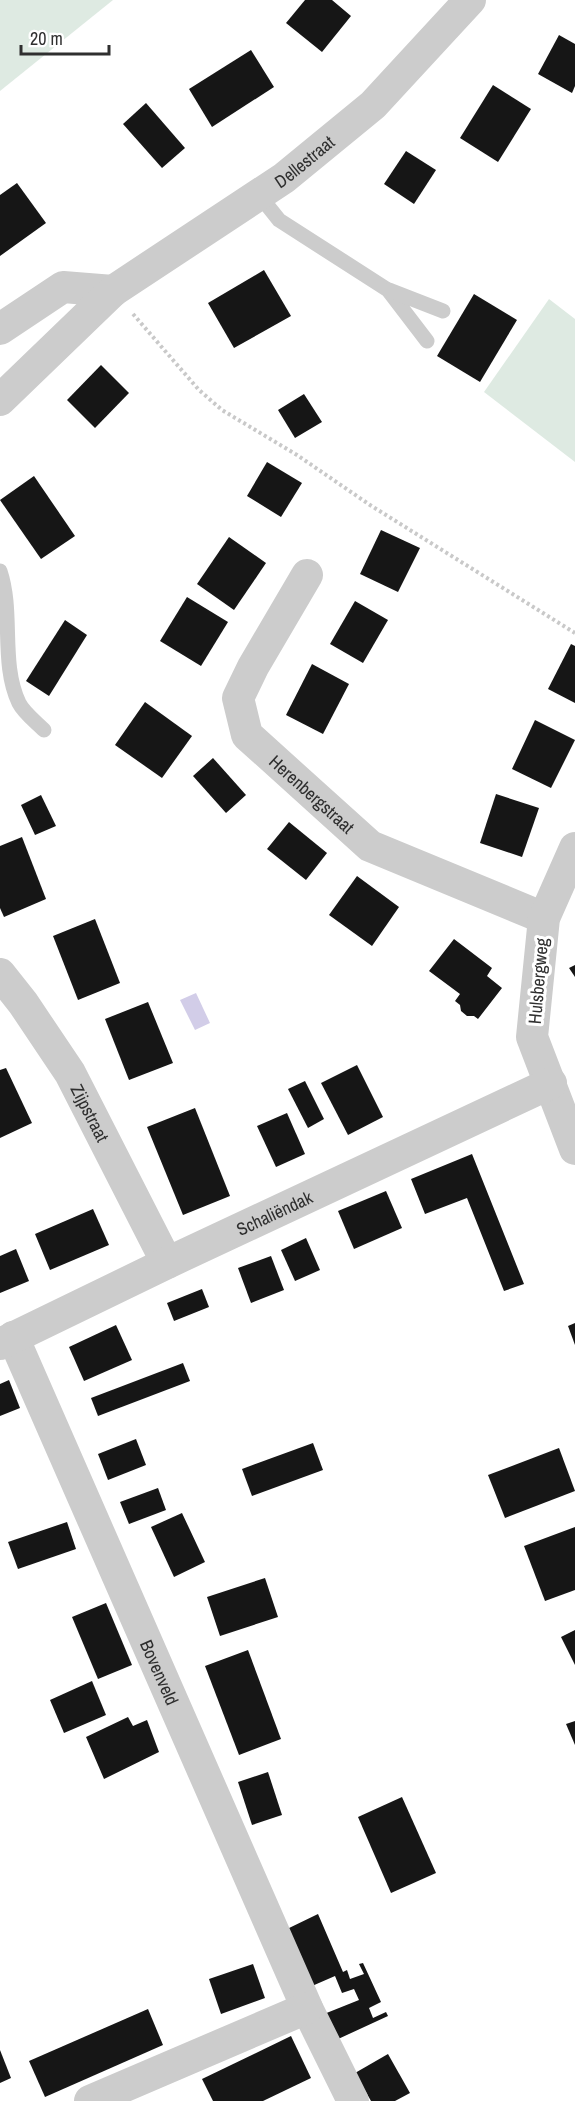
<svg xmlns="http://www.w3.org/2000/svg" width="575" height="2101" font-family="'Archivo Narrow',sans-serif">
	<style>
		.green { fill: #deeae2 }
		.water { fill: #d2cde8 }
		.building { fill: #161616 }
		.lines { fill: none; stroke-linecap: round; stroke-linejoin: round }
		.path { stroke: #c9c9c9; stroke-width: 4; stroke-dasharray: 3 3; stroke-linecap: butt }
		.lane { stroke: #ccc; stroke-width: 15 }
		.street { stroke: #ccc; stroke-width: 32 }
		.labels { text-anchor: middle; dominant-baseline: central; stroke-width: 6; stroke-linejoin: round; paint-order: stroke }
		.street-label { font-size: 18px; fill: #2f2f2f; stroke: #fff }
	</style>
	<rect width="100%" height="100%" fill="#fff"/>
	<g class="green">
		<polygon points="0,0 113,0 0,91"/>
		<polygon points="549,299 575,319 575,462 484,392"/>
	</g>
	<polygon class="water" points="196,993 210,1023 195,1030 180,1000"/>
	<g class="building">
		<polygon points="305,0 332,0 351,16 322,52 286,23"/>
		<polygon points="559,35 575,44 575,86 572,93 538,74"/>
		<polygon points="251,50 274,87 212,127 189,89"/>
		<polygon points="493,85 531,109 498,162 460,138"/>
		<polygon points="146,103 185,148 162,168 123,124"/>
		<polygon points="406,151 436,170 414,204 384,184"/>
		<polygon points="17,183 46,223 0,256 0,195"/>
		<polygon points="264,270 291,316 234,348 208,303"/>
		<polygon points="474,294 517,320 480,382 437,356"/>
		<polygon points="101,365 129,393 95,428 67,400"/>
		<polygon points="304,394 322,422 295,438 278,410"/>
		<polygon points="267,462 302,483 281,517 247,496"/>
		<polygon points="34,476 75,536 41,559 0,500"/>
		<polygon points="381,530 420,548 398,592 360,574"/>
		<polygon points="229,537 266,563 234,610 197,584"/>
		<polygon points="187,597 228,622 201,666 160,641"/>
		<polygon points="355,601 388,620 363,663 330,644"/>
		<polygon points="65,620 87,635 49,696 26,681"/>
		<polygon points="571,644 575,646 575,703 548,689"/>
		<polygon points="312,664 349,684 323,734 286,715"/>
		<polygon points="145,702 192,736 162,778 115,745"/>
		<polygon points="535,720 575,740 551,788 512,769"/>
		<polygon points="213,758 246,795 226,813 193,776"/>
		<polygon points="496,794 539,808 522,857 480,843"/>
		<polygon points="41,795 56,826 35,835 21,805"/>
		<polygon points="289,822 327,853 306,880 267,849"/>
		<polygon points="22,837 46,899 4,917 0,908 0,846"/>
		<polygon points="357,876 399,907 372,946 329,915"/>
		<polygon points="95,919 120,983 78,1000 53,936"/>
		<polygon points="454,939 492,968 487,976 502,988 478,1019 474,1016 467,1016 461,1011 460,1005 455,1001 460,994 429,971"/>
		<polygon points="575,965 575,977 569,968"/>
		<polygon points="148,1002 173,1063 129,1080 105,1019"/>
		<polygon points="357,1065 383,1117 348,1135 321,1083"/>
		<polygon points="6,1068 32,1123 0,1138 0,1070"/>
		<polygon points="305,1081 324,1119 308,1128 288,1089"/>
		<polygon points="195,1108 230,1196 183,1215 147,1127"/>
		<polygon points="287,1113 305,1154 276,1167 257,1126"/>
		<polygon points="472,1154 524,1284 504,1291 467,1198 425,1214 411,1179"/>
		<polygon points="386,1191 402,1228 354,1249 338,1211"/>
		<polygon points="93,1209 109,1245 50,1270 35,1234"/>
		<polygon points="306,1238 320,1270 295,1281 281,1250"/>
		<polygon points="16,1249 29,1281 0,1293 0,1256"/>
		<polygon points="271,1256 284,1290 251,1303 238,1268"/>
		<polygon points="202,1289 209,1307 174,1321 167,1303"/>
		<polygon points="575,1323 575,1345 568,1326"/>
		<polygon points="116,1325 132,1360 84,1381 69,1347"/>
		<polygon points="183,1363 190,1381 98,1416 91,1398"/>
		<polygon points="9,1380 20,1408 0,1416 0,1384"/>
		<polygon points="136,1439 146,1465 108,1480 98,1454"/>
		<polygon points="313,1443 323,1470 252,1496 242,1469"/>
		<polygon points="559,1448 575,1491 505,1518 488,1475"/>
		<polygon points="158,1488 166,1510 129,1524 120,1502"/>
		<polygon points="182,1513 205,1562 174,1577 151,1527"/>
		<polygon points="67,1522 76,1549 18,1569 8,1542"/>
		<polygon points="575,1527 575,1590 545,1601 524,1546"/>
		<polygon points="265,1578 278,1617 220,1636 207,1597"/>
		<polygon points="106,1603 132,1665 98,1679 72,1617"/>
		<polygon points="575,1630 575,1665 561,1637"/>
		<polygon points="248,1650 281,1739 239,1755 205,1666"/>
		<polygon points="92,1681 106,1715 64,1733 50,1700"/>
		<polygon points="128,1717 133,1726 147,1720 159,1752 104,1779 86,1737"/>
		<polygon points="575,1721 575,1745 566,1724"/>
		<polygon points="268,1772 282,1815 252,1825 238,1782"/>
		<polygon points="402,1797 436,1873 391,1893 358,1817"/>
		<polygon points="318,1914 343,1972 347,1970 350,1979 364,1974 359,1964 363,1963 381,2002 369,2008 373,2018 386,2012 388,2016 336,2040 324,2014 359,2000 354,1989 342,1993 335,1976 312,1986 287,1929"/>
		<polygon points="253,1964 265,1998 221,2014 209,1979"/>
		<polygon points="148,2009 163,2045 45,2097 29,2061"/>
		<polygon points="291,2036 311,2078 263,2101 213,2101 202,2079"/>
		<polygon points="0,2050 11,2078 0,2083"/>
		<polygon points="388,2054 410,2093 395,2101 371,2101 355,2073"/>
	</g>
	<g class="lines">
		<polyline class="path" points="133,314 199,390 222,410 297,455 370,505 575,633"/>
		<g class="lane">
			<polyline points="259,195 279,220 388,290 427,341"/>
			<polyline points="389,290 443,311"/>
			<path d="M0,571C14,613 0,663 19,703C24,713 36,722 44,730"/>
		</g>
		<g class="street">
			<polyline points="0,329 63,287 113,291"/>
			<path id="s1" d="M0,400L113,291L284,178L373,105L470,0"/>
			<path id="s2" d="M307,575L253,667L238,698L247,735L370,846L544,918"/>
			<polyline points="575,848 544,918 532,1037 575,1149"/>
			<path id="s3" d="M0,974L23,1003L70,1073L167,1263"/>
			<path id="s4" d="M13,1337L307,2008L353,2101"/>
			<path id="s5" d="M0,1344L167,1263L551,1083"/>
			<polyline points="90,2101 307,2008"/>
		</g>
	</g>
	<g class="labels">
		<g class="street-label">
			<text stroke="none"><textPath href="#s1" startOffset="388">Dellestraat</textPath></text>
			<text stroke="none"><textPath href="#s2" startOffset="267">Herenbergstraat</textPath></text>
			<text transform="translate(538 981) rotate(-85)">Hulsbergweg</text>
			<text stroke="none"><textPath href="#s3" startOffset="166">Zijpstraat</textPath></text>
			<text stroke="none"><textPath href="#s5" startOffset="304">Schaliëndak</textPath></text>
			<text stroke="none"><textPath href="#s4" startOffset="366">Bovenveld</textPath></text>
		</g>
	</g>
	<path d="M21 45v9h88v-9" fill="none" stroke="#2f2f2f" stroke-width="3"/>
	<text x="30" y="45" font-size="18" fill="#2f2f2f" stroke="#ffffff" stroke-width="4.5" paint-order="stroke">20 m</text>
</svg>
